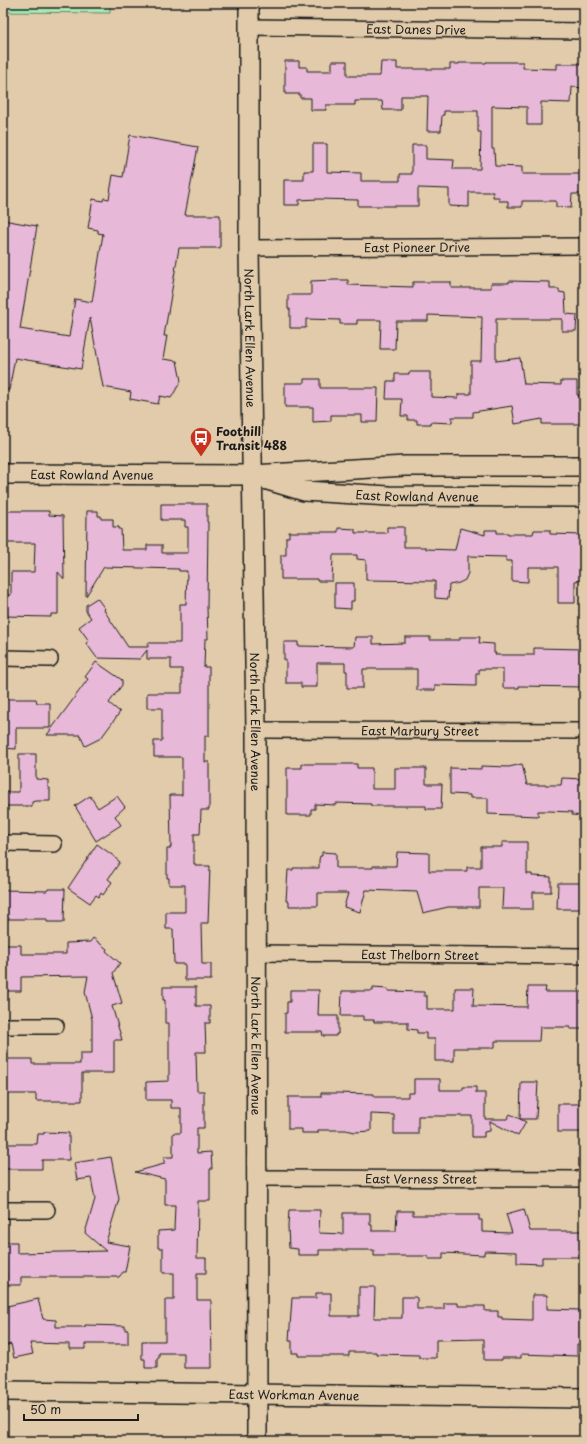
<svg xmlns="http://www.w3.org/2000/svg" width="587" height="1444" font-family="'Playpen Sans',sans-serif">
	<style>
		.green { fill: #aaecb6; stroke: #638469 }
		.building { fill: #e8b8d8; stroke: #1c1c1c }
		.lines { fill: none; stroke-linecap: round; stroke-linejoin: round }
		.minor-casing { stroke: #1c1c1c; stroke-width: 18 }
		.tertiary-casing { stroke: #1c1c1c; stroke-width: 22 }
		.minor { stroke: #e1cbaa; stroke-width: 15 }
		.tertiary { stroke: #e1cbaa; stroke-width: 19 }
		.labels { text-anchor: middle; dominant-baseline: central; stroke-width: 3; stroke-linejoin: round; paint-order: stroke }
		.street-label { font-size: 12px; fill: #1c1c1c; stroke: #e1cbaa }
		.poi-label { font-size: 12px; font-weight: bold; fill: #1c1c1c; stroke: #e1cbaa; text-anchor: start }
	</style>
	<rect width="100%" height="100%" fill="#e1cbaa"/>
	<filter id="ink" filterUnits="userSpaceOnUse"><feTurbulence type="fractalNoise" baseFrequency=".025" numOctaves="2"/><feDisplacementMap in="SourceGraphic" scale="8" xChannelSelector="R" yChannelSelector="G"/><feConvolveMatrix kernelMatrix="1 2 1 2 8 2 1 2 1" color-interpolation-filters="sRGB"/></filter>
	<g filter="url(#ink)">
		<polygon class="green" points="3,3 110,3 110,13 3,12"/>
		<g class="building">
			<polygon points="285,61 299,61 299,67 307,67 307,71 332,71 332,61 347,61 347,76 380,76 381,62 397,62 397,69 450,69 450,64 459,64 459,63 486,63 486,62 523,62 523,68 557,69 557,64 584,64 584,88 572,87 571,103 541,102 541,125 527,125 527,107 492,106 492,149 494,149 495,166 522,167 522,174 584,174 584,194 572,194 571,208 556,207 556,201 522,201 522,207 508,207 508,201 499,201 499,197 493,197 493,192 469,192 469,207 449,206 449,189 418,188 418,206 358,206 358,200 318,199 299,200 299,205 284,205 284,180 304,180 304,171 313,171 313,144 327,144 327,172 361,173 361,181 400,181 400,174 412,174 412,145 426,145 426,159 454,160 453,169 480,169 481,132 478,132 478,111 444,111 444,115 442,115 441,131 427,131 428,96 401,96 401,110 383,110 382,101 355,101 355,105 326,105 326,110 311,110 311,98 300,98 300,94 285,94"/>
			<polygon points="130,135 198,147 185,215 220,215 220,248 179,248 164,336 167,336 163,359 177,361 181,381 171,398 160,396 158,404 130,399 131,392 103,387 90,318 81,369 15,358 9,390 3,390 3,220 37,226 20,329 69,337 75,299 92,302 103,234 98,233 98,230 88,228 93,199 103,201 104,198 109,199 113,175 123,177"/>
			<polygon points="334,280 348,280 348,285 413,287 413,282 451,282 451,288 491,288 491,283 509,283 509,281 550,282 550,289 559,289 559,292 565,293 566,314 577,315 576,331 562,331 562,319 496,319 496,361 520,358 524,384 561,385 561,381 577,381 577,395 579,395 579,409 583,409 583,424 542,424 542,419 515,424 512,406 473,412 473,417 452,417 452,423 431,422 431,424 417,424 417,420 408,420 408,416 401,416 402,399 386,399 387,381 395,381 395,374 409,374 409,372 430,372 430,380 431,380 431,397 458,398 458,394 471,394 471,361 481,361 482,317 428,315 428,321 396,321 395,349 380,349 381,320 357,320 357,324 340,324 340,320 306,319 306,328 290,328 290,309 288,309 288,295 311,295 311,281"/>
			<polygon points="304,379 320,379 320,388 378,388 377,422 362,422 362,415 331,415 331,421 313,422 313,407 285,407 285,383 304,383"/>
			<polygon points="161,504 207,504 207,522 208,522 207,607 208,639 205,639 204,667 209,667 209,736 205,736 205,762 209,762 209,810 201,810 200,834 194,834 194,864 196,864 196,866 210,866 208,923 201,923 202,964 211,964 211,980 185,980 185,964 174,964 173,929 166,929 166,912 185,912 185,885 169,885 169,878 167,878 167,849 170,849 170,847 171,847 170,795 182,795 182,757 154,757 154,741 162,741 162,708 147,708 147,693 182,693 182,669 171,669 171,659 147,659 147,650 140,659 97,658 86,643 89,641 79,627 91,618 86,611 86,605 97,598 105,609 104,610 109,618 128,647 148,647 148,643 180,643 180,604 186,604 187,571 179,571 179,569 104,567 86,596 87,511 98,511 98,516 101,516 101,519 113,519 113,527 119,527 119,529 121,529 122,550 147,550 147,545 162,545 162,553 188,553 188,527 185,527 185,520 161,520"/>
			<polygon points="3,511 49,511 49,515 63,516 64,579 58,572 58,614 51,614 51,617 3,616 4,595 11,595 11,572 34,572 35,543 3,543"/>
			<polygon points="387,527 404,527 404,547 426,547 426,549 455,550 460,528 485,535 485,530 497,530 497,533 508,533 508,534 533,534 534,530 550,530 550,534 584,535 584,580 575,581 575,603 558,603 558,567 528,567 528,582 512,581 512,561 506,561 506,557 468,556 468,573 465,580 459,583 449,585 448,599 435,598 435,581 366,580 366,560 357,559 357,555 333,555 332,581 317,581 317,579 281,579 281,555 286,555 286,537 289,537 289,532 338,532 338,528 355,529 355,533 387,533"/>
			<polygon points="335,583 354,583 354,601 351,601 351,609 335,608"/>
			<polygon points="355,637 373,637 373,644 405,643 405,637 430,637 430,640 460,640 460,637 480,637 479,643 494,644 494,653 496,653 495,655 534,655 534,648 584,649 584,687 519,686 519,688 503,688 503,669 479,669 479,674 476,674 476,686 435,685 435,690 417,690 417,669 363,669 363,688 347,688 347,671 345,671 345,663 317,663 317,687 301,687 301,683 286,683 286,660 284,660 284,642 298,642 298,646 353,647 354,647"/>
			<polygon points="96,662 122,680 122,685 109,703 120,712 101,738 85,746 80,735 47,735 88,679 85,677"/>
			<polygon points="3,699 36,699 37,703 50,703 50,728 16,728 16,749 3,748"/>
			<polygon points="19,754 36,754 36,779 48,780 48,788 50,788 50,801 35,801 32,802 32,806 3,806 3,792 19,792"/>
			<polygon points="302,764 357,764 357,768 372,768 372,789 395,789 395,768 426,768 426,784 442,784 441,809 426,809 426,806 371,806 371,804 336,803 336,805 315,804 315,809 311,809 311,815 287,815 287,768 302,768"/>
			<polygon points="522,764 527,785 561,785 562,778 584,779 584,816 572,815 572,812 549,811 538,811 538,816 488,814 488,798 470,798 470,795 450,794 450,768 481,769 481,766 509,767"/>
			<polygon points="90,796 98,808 117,796 125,807 115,816 121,825 96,841 75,806"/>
			<polygon points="502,842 527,842 527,874 532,874 532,876 551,877 551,892 533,892 533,909 502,909 503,888 479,888 479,907 448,907 423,913 417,892 366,890 360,912 344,907 348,893 318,893 318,906 289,906 289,901 286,901 288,870 293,870 293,868 319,868 319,860 320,856 322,856 322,852 336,853 336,868 373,868 373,866 396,866 397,852 429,853 429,871 467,871 467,867 481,867 481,847 502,847"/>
			<polygon points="97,844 115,857 115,858 120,862 108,879 112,882 103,895 101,893 99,897 96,895 90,903 68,888"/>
			<polygon points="558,883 584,883 584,909 557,909"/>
			<polygon points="48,889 65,889 64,922 47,922 47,919 3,919 3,890 47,891"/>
			<polygon points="93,938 107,949 106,951 120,963 113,973 122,1003 112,1006 122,1040 114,1040 114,1073 82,1073 82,1101 36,1101 36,1094 3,1094 3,1059 32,1059 32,1064 80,1064 80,1053 92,1053 92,1019 85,992 88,976 21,977 21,991 5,991 5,945 21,945 21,954 66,954 66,943 90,942"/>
			<polygon points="163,987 196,987 196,1006 210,1006 210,1023 205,1023 206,1052 196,1052 197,1091 204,1091 204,1128 197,1128 197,1153 211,1152 212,1169 210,1169 210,1201 198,1201 197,1258 206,1258 206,1273 197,1273 197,1300 211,1300 212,1368 184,1368 184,1353 159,1353 159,1358 157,1359 157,1368 145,1368 145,1359 142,1359 142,1341 165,1341 165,1300 174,1300 174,1273 163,1273 163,1248 158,1248 158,1231 174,1230 175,1205 165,1205 165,1179 135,1172 164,1164 164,1157 173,1157 173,1133 181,1133 181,1108 171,1108 171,1100 146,1100 146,1082 169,1081 169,1023 165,1023 165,1000 163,1000"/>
			<polygon points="528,987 546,987 545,992 584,992 584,1029 570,1029 570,1027 540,1027 539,1041 495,1041 495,1048 454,1048 454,1061 435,1061 435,1039 426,1039 426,1033 417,1033 417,1030 408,1029 408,1022 374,1022 374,1020 363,1020 363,1016 341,1016 342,991 373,991 373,988 388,989 388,991 424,992 424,996 427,996 427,1009 455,1009 455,988 474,988 473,1006 527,1007"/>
			<polygon points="290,990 319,990 318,1016 338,1016 338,1034 336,1034 336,1036 323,1036 322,1032 285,1032 285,1013 287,1013 287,1002 290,1002"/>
			<polygon points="414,1079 440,1079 440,1090 463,1090 463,1087 476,1087 476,1093 485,1093 485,1119 507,1119 510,1114 520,1119 521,1082 538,1082 536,1119 520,1119 526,1122 518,1136 490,1121 490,1131 484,1132 484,1137 472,1137 472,1116 418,1116 418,1134 394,1134 394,1115 371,1114 371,1131 355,1132 346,1130 318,1130 318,1133 302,1133 302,1129 288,1129 288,1097 321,1097 321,1093 335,1093 374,1094 374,1097 408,1097 408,1093 414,1093"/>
			<rect x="558" y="1104" width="26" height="28"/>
			<polygon points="44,1132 69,1133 69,1160 42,1160 42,1169 3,1169 3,1144 37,1144 38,1134 44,1134"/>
			<polygon points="111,1157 119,1199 106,1242 130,1246 125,1272 123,1272 119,1277 21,1277 21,1285 7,1285 6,1258 3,1258 3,1242 17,1242 17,1253 106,1251 85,1233 95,1199 91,1178 77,1180 74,1163"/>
			<polygon points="524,1209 530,1231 584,1231 584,1257 542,1257 542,1264 517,1263 517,1252 486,1251 484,1252 484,1255 443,1253 443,1259 428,1259 428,1256 374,1256 374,1250 319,1250 319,1255 298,1255 298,1249 289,1248 288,1226 289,1210 320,1210 319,1233 343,1234 343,1213 370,1213 370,1225 372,1225 372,1231 396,1231 397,1211 413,1211 413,1215 479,1215 479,1220 482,1220 482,1232 512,1233 506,1214"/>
			<polygon points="359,1287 375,1287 374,1318 402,1318 402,1297 415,1297 417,1298 417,1309 444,1309 444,1303 458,1303 458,1306 485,1306 485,1311 498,1311 498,1317 502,1317 502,1319 532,1320 532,1295 547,1295 547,1309 580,1310 580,1344 577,1344 577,1356 521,1354 521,1358 502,1358 502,1360 484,1360 484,1339 436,1340 436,1358 419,1358 419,1355 376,1354 376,1352 349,1352 349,1356 298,1356 298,1353 292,1353 292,1341 289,1341 292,1298 316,1298 316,1293 331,1293 331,1316 359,1316"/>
			<polygon points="38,1299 43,1319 56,1320 56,1327 85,1327 85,1325 125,1326 125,1330 128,1330 128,1344 85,1344 85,1349 69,1349 69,1344 30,1343 33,1354 14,1358 11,1344 3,1346 3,1323 6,1322 3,1307"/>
		</g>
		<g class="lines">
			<g class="minor-casing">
				<g id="minor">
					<path id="s1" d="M249,27L584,31"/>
					<path id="s2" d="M249,248L584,246"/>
					<polyline points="3,658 50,659"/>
					<path id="s3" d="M256,730L584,731"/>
					<polyline points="3,843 54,844"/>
					<path id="s4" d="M257,953L584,956"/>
					<polyline points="3,1026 56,1026"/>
					<path id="s5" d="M257,1178L584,1179"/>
					<polyline points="3,1210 47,1210"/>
				</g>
			</g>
			<g class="tertiary-casing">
				<g id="tertiary">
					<path id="s6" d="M249,3V248L256,730L257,1441"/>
					<path id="s7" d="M3,474L253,475L405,466H584"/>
					<path id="s8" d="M264,479L304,491L389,496L584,497"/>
					<path id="s9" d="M3,1391L584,1398"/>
				</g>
			</g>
			<use href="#minor" class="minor"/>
			<use href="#tertiary" class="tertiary"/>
		</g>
	</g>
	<defs>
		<g id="bus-pin" transform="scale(1.15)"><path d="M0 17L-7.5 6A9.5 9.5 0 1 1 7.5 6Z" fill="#c8321e" stroke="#e1cbaa"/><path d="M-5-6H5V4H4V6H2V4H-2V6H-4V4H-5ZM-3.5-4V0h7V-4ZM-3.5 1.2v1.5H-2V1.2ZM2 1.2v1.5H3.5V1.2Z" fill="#fff"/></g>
	</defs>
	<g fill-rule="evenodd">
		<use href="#bus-pin" x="201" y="438"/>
	</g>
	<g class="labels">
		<g class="street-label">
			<text stroke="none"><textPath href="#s1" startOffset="167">East Danes Drive</textPath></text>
			<text stroke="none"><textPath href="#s2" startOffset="168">East Pioneer Drive</textPath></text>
			<text stroke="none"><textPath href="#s6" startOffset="335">North Lark Ellen Avenue</textPath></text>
			<text stroke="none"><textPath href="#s7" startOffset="89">East Rowland Avenue</textPath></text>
			<text stroke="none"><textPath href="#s8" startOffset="155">East Rowland Avenue</textPath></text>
			<text stroke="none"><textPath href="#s6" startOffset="719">North Lark Ellen Avenue</textPath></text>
			<text stroke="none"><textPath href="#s3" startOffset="164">East Marbury Street</textPath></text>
			<text stroke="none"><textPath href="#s4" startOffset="163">East Thelborn Street</textPath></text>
			<text stroke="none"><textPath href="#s6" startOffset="1043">North Lark Ellen Avenue</textPath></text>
			<text stroke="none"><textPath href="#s5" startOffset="164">East Verness Street</textPath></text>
			<text stroke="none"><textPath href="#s9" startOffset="291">East Workman Avenue</textPath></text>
		</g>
		<g class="poi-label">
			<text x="216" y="431">Foothill<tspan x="216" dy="14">Transit 488</tspan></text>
		</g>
	</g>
	<rect width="587" height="1444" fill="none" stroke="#e1cbaa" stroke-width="16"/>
	<rect x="8" y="8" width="571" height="1428" fill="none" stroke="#1c1c1c" stroke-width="1.5" filter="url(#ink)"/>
	<path d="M24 1414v6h114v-6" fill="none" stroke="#1c1c1c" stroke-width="2"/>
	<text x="30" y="1414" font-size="12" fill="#1c1c1c" stroke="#e1cbaa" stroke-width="3" paint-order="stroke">50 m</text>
</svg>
